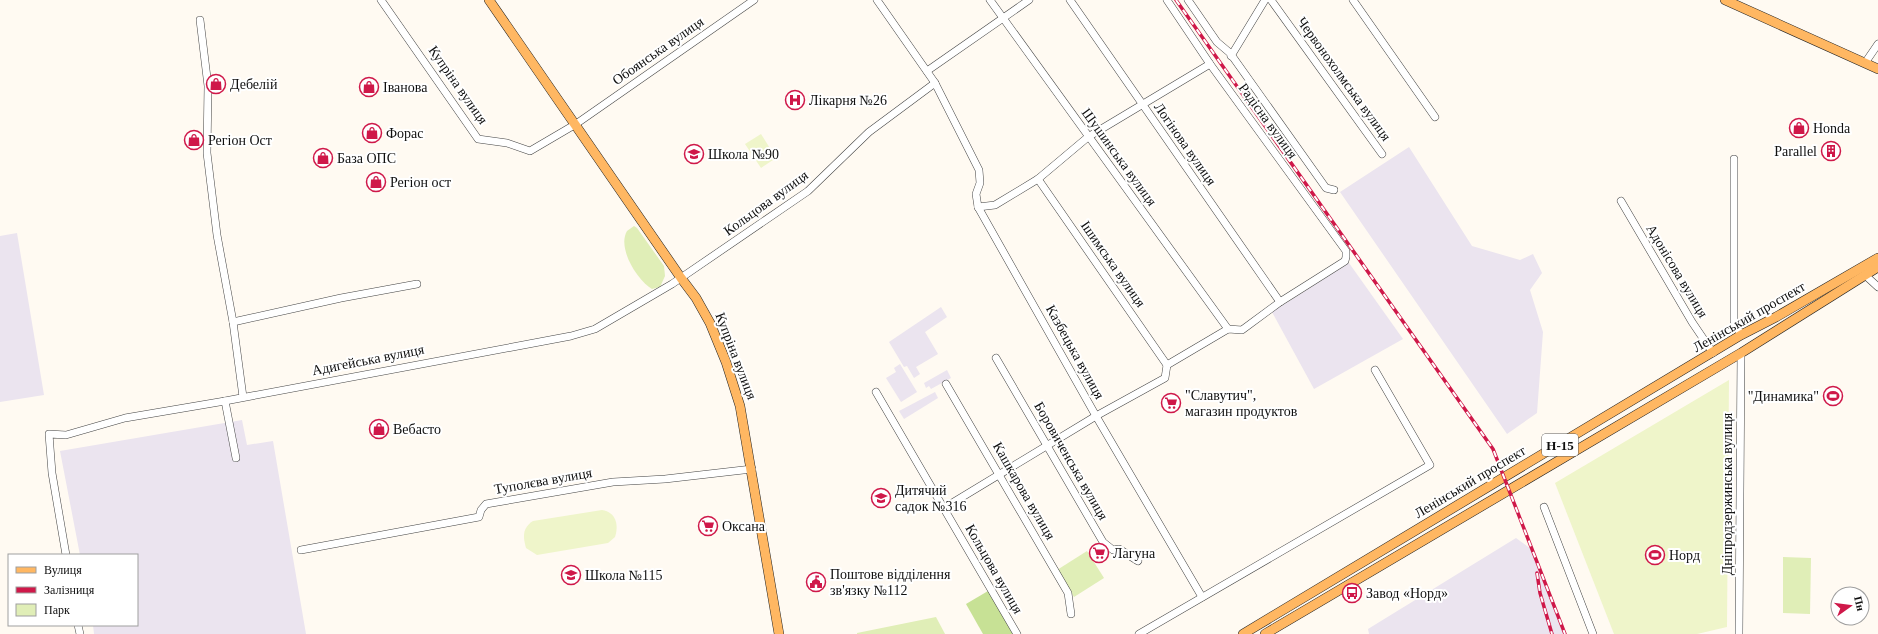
<svg xmlns="http://www.w3.org/2000/svg" width="1878" height="634" font-family="Georgia,serif">
	<style>
		.industrial { fill: #ebe4ef }
		.green { fill: #e0eeb7 }
		.forest { fill: #c7e195 }
		.pitch { fill: #eff5ca }
		.lines { fill: none; stroke-linecap: round; stroke-linejoin: round }
		.minor-casing { stroke: #434343; stroke-width: 8 }
		.major-casing { stroke: #212121; stroke-width: 10 }
		.minor { stroke: #fff; stroke-width: 7 }
		.major { stroke: #ffb762; stroke-width: 9 }
		.rail-casing { stroke: #cf1849; stroke-width: 3.5 }
		.rail { stroke: #fff; stroke-width: 2; stroke-dasharray: 6; stroke-linecap: butt }
		.labels { text-anchor: middle; dominant-baseline: central; stroke-width: 4; stroke-linejoin: round; paint-order: stroke }
		.shield { fill: #fff; stroke: #585858; stroke-width: 1 }
		.shield-label { font-size: 13px; font-weight: bold; fill: #101010 }
		.street-label { font-size: 14px; fill: #101010; stroke: #fff }
		.poi-label { font-size: 14px; fill: #101010; stroke: #fff; text-anchor: start }
	</style>
	<rect width="100%" height="100%" fill="#fffaf2"/>
	<g class="industrial">
		<polygon points="1409,147 1472,246 1520,260 1533,254 1542,273 1530,290 1543,332 1537,413 1507,434 1340,192"/>
		<polygon points="17,233 44,395 0,402 0,236"/>
		<polygon points="1349,263 1403,339 1314,389 1272,312"/>
		<polygon points="941,307 947,317 925,332 938,354 916,367 920,374 914,378 907,366 904,367 889,342"/>
		<polygon points="900,364 917,392 901,402 886,378 896,372 894,368"/>
		<polygon points="947,370 951,378 931,389 929,386 926,388 924,383"/>
		<polygon points="935,392 938,398 904,419 899,411"/>
		<polygon points="242,420 247,445 273,441 306,634 94,634 93,625 137,625 137,555 80,555 60,451"/>
		<polygon points="1516,538 1531,549 1564,634 1369,634 1368,629"/>
	</g>
	<g class="green">
		<path d="M634,226L637,228L664,266L665,276L660,287L652,289C637,280 617,248 627,231Z"/>
		<polygon points="1087,551 1104,578 1074,597 1057,570"/>
		<polygon points="1783,557 1811,558 1810,614 1783,613"/>
		<polygon points="936,617 945,634 857,634 857,633"/>
	</g>
	<polygon class="forest" points="988,591 1013,634 983,634 966,604"/>
	<g class="pitch">
		<polygon points="761,134 776,158 761,168 745,144"/>
		<polygon points="1729,380 1727,627 1697,634 1614,634 1555,483"/>
		<path d="M602,510C616,512 619,525 615,537L608,543L537,555L526,548C523,537 522,528 533,521Z"/>
	</g>
	<g class="lines">
		<g class="minor-casing">
			<g id="minor">
				<polyline points="381,0 478,139 507,143 530,151 576,124 754,0"/>
				<polyline points="877,0 935,83 979,170 980,183 976,194 978,207 1096,416 1202,597"/>
				<polyline points="990,0 1228,329"/>
				<polyline points="1070,0 1280,302"/>
				<polyline points="1188,0 1217,42 1230,53 1326,188 1334,190"/>
				<polyline points="1271,0 1382,154"/>
				<polyline points="1353,0 1435,117"/>
				<polyline points="200,20 208,86 207,153 217,235 233,322 243,397"/>
				<polyline points="1231,56 1265,0"/>
				<polyline points="1865,63 1878,44"/>
				<polyline points="927,71 1029,0"/>
				<polyline points="1734,159 1734,321 1741,335"/>
				<polyline points="1038,179 1167,365"/>
				<polyline points="1621,201 1692,322 1713,353"/>
				<polyline points="978,207 995,205 1038,179 1088,137 1210,64"/>
				<polyline points="1865,275 1878,287"/>
				<polyline points="233,322 341,298 417,284"/>
				<polyline points="996,358 1103,542 1113,550 1119,549 1138,561"/>
				<polyline points="946,384 1068,593 1071,614"/>
				<polyline points="876,392 1017,634"/>
				<polyline points="225,401 236,458"/>
				<polyline points="1544,507 1593,634"/>
				<polyline points="944,508 1096,416 1165,378 1167,365 1228,329 1242,330 1280,302 1345,261 1346,257 1346,251 1210,64 1167,0"/>
				<polyline points="301,550 479,517 481,510 486,504 613,482 665,479 752,469"/>
				<polyline points="66,555 52,473 49,434 66,435 125,418 225,401 571,336 595,329 672,284 808,191 869,132 935,83"/>
				<polyline points="78,625 80,634"/>
				<polyline points="1139,634 1430,465 1375,370"/>
				<polyline points="1739,634 1741,353"/>
			</g>
		</g>
		<g class="major-casing">
			<g id="major">
				<polyline points="489,0 681,278 696,298 710,323 726,362 740,406 779,634"/>
				<polyline points="1725,0 1878,69"/>
				<polyline points="1243,634 1741,335 1776,317 1878,258"/>
				<polyline points="1265,634 1741,353 1878,267"/>
			</g>
		</g>
		<use href="#minor" class="minor"/>
		<use href="#major" class="major"/>
		<g class="rail-casing">
			<g id="rail">
				<polyline points="1176,0 1493,449 1565,634"/>
				<polyline points="1537,573 1540,593 1552,634"/>
			</g>
		</g>
		<use href="#rail" class="rail"/>
	</g>
	<defs>
		<g id="shop-ring" transform="scale(1)"><circle r="9.5" fill="#fff" stroke="#cf1849" stroke-width="1.5"/><path d="M-5-2.5h2.3a2.7 3.5 0 0 1 5.4 0H5L5.5 6h-11ZM-1.5-2.5h3a1.5 2.3 0 0 0-3 0Z" fill="#cf1849"/></g>
		<g id="hospital-ring" transform="scale(1)"><circle r="9.5" fill="#fff" stroke="#cf1849" stroke-width="1.5"/><path d="M-5-5h3v3.5h4V-5h3V5h-3V1.5h-4V5h-3Z" fill="#cf1849"/></g>
		<g id="building-ring" transform="scale(1)"><circle r="9.5" fill="#fff" stroke="#cf1849" stroke-width="1.5"/><path d="M-4-6H4V6H1V3H-1V6H-4ZM-2.5-4.3h1.7v1.8h-1.7ZM.8-4.3h1.7v1.8H.8ZM-2.5-1h1.7V.8h-1.7ZM.8-1h1.7V.8H.8Z" fill="#cf1849"/></g>
		<g id="school-ring" transform="scale(1)"><circle r="9.5" fill="#fff" stroke="#cf1849" stroke-width="1.5"/><path d="M0-5L7-2L0 1L-7-2ZM-4 1L0 2.5L4 1V4Q0 6-4 4Z" fill="#cf1849"/></g>
		<g id="stadium-ring" transform="scale(1)"><circle r="9.5" fill="#fff" stroke="#cf1849" stroke-width="1.5"/><path d="M0-5a6.5 5 0 1 0 0 10a6.5 5 0 1 0 0-10ZM-3.5-1.8h7v3.6h-7Z" fill="#cf1849"/></g>
		<g id="supermarket-ring" transform="scale(1)"><circle r="9.5" fill="#fff" stroke="#cf1849" stroke-width="1.5"/><path d="M-6-5.5h2.5l.6 2H6L4.5 2H-2.5L-4.4-4H-6ZM-1.5 3.2a1.3 1.3 0 1 0 .1 0ZM3 3.2a1.3 1.3 0 1 0 .1 0Z" fill="#cf1849"/></g>
		<g id="civic-ring" transform="scale(1)"><circle r="9.5" fill="#fff" stroke="#cf1849" stroke-width="1.5"/><path d="M-.6-6.5H3V-4.5H.6V-3L4-1V1h2V6H-6V1h2V-1L-.6-3ZM-1.2 2.5V6h2.4V2.5Z" fill="#cf1849"/></g>
		<g id="bus-ring" transform="scale(1)"><circle r="9.5" fill="#fff" stroke="#cf1849" stroke-width="1.5"/><path d="M-5-6H5V4H4V6H2V4H-2V6H-4V4H-5ZM-3.5-4V0h7V-4ZM-3.5 1.2v1.5H-2V1.2ZM2 1.2v1.5H3.5V1.2Z" fill="#cf1849"/></g>
	</defs>
	<g fill-rule="evenodd">
		<use href="#shop-ring" x="216" y="84"/>
		<use href="#shop-ring" x="369" y="87"/>
		<use href="#hospital-ring" x="795" y="100"/>
		<use href="#shop-ring" x="1799" y="128"/>
		<use href="#shop-ring" x="372" y="133"/>
		<use href="#shop-ring" x="194" y="140"/>
		<use href="#building-ring" x="1831" y="151"/>
		<use href="#school-ring" x="694" y="154"/>
		<use href="#shop-ring" x="323" y="158"/>
		<use href="#shop-ring" x="376" y="182"/>
		<use href="#stadium-ring" x="1833" y="396"/>
		<use href="#supermarket-ring" x="1171" y="403"/>
		<use href="#shop-ring" x="379" y="429"/>
		<use href="#school-ring" x="881" y="498"/>
		<use href="#supermarket-ring" x="708" y="526"/>
		<use href="#supermarket-ring" x="1099" y="553"/>
		<use href="#stadium-ring" x="1655" y="555"/>
		<use href="#school-ring" x="571" y="575"/>
		<use href="#civic-ring" x="816" y="582"/>
		<use href="#bus-ring" x="1352" y="593"/>
	</g>
	<g class="labels">
		<rect class="shield" x="1542" y="434" width="36" height="22" rx="3"/>
		<g class="shield-label">
			<text x="1560" y="445">Н-15</text>
		</g>
		<g class="street-label">
			<text transform="translate(658 51) rotate(-35)">Обоянська вулиця</text>
			<text transform="translate(1344 79) rotate(54)">Червонохолмська вулиця</text>
			<text transform="translate(458 85) rotate(55)">Купріна вулиця</text>
			<text transform="translate(1268 121) rotate(54)">Радісна вулиця</text>
			<text transform="translate(1185 144) rotate(55)">Логінова вулиця</text>
			<text transform="translate(1119 157) rotate(54)">Шушинська вулиця</text>
			<text transform="translate(766 203) rotate(-36)">Кольцова вулиця</text>
			<text transform="translate(1113 264) rotate(55)">Ішимська вулиця</text>
			<text transform="translate(1677 271) rotate(59)">Адонісова вулиця</text>
			<text transform="translate(1749 317) rotate(-30)">Ленінський проспект</text>
			<text transform="translate(1075 352) rotate(61)">Казбецька вулиця</text>
			<text transform="translate(736 356) rotate(69)">Купріна вулиця</text>
			<text transform="translate(368 360) rotate(-11)">Адигейська вулиця</text>
			<text transform="translate(1071 461) rotate(60)">Боровиченська вулиця</text>
			<text transform="translate(543 481) rotate(-10)">Туполєва вулиця</text>
			<text transform="translate(1470 482) rotate(-31)">Ленінський проспект</text>
			<text transform="translate(1024 491) rotate(60)">Кашкарова вулиця</text>
			<text transform="translate(1727 494) rotate(-90)">Дніпродзержинська вулиця</text>
			<text transform="translate(994 569) rotate(60)">Кольцова вулиця</text>
		</g>
		<g class="poi-label">
			<text x="230" y="84">Дебелій</text>
			<text x="383" y="87">Іванова</text>
			<text x="809" y="100">Лікарня №26</text>
			<text x="1813" y="128">Honda</text>
			<text x="386" y="133">Форас</text>
			<text x="208" y="140">Регіон Ост</text>
			<text x="1817" y="151" text-anchor="end">Parallel</text>
			<text x="708" y="154">Школа №90</text>
			<text x="337" y="158">База ОПС</text>
			<text x="390" y="182">Регіон ост</text>
			<text x="1185" y="395">"Славутич",<tspan x="1185" dy="16">магазин продуктов</tspan></text>
			<text x="1819" y="396" text-anchor="end">"Динамика"</text>
			<text x="393" y="429">Вебасто</text>
			<text x="895" y="490">Дитячий<tspan x="895" dy="16">садок №316</tspan></text>
			<text x="722" y="526">Оксана</text>
			<text x="1113" y="553">Лагуна</text>
			<text x="1669" y="555">Норд</text>
			<text x="830" y="574">Поштове відділення<tspan x="830" dy="16">зв'язку №112</tspan></text>
			<text x="585" y="575">Школа №115</text>
			<text x="1366" y="593">Завод «Норд»</text>
		</g>
	</g>
	<rect x="8" y="554" width="130" height="72" fill="#ffffff" stroke="#9f9f9f"/>
	<rect x="16" y="567" width="20" height="6" fill="#ffb762" stroke="#9f9f9f"/>
	<text x="44" y="574" font-size="12" fill="#101010">Вулиця</text>
	<rect x="16" y="587" width="20" height="6" fill="#cf1849" stroke="#9f9f9f"/>
	<text x="44" y="594" font-size="12" fill="#101010">Залізниця</text>
	<rect x="16" y="604" width="20" height="12" fill="#e0eeb7" stroke="#9f9f9f"/>
	<text x="44" y="614" font-size="12" fill="#101010">Парк</text>
	<g transform="translate(1850 606) rotate(76)"><circle r="19" fill="#ffffff" stroke="#9f9f9f"/>
	<path d="M0-3L7 15L0 10L-7 15Z" fill="#cf1849"/>
	<text y="-6" font-size="11" font-weight="bold" text-anchor="middle" fill="#101010">Пн</text>
	</g>
</svg>
